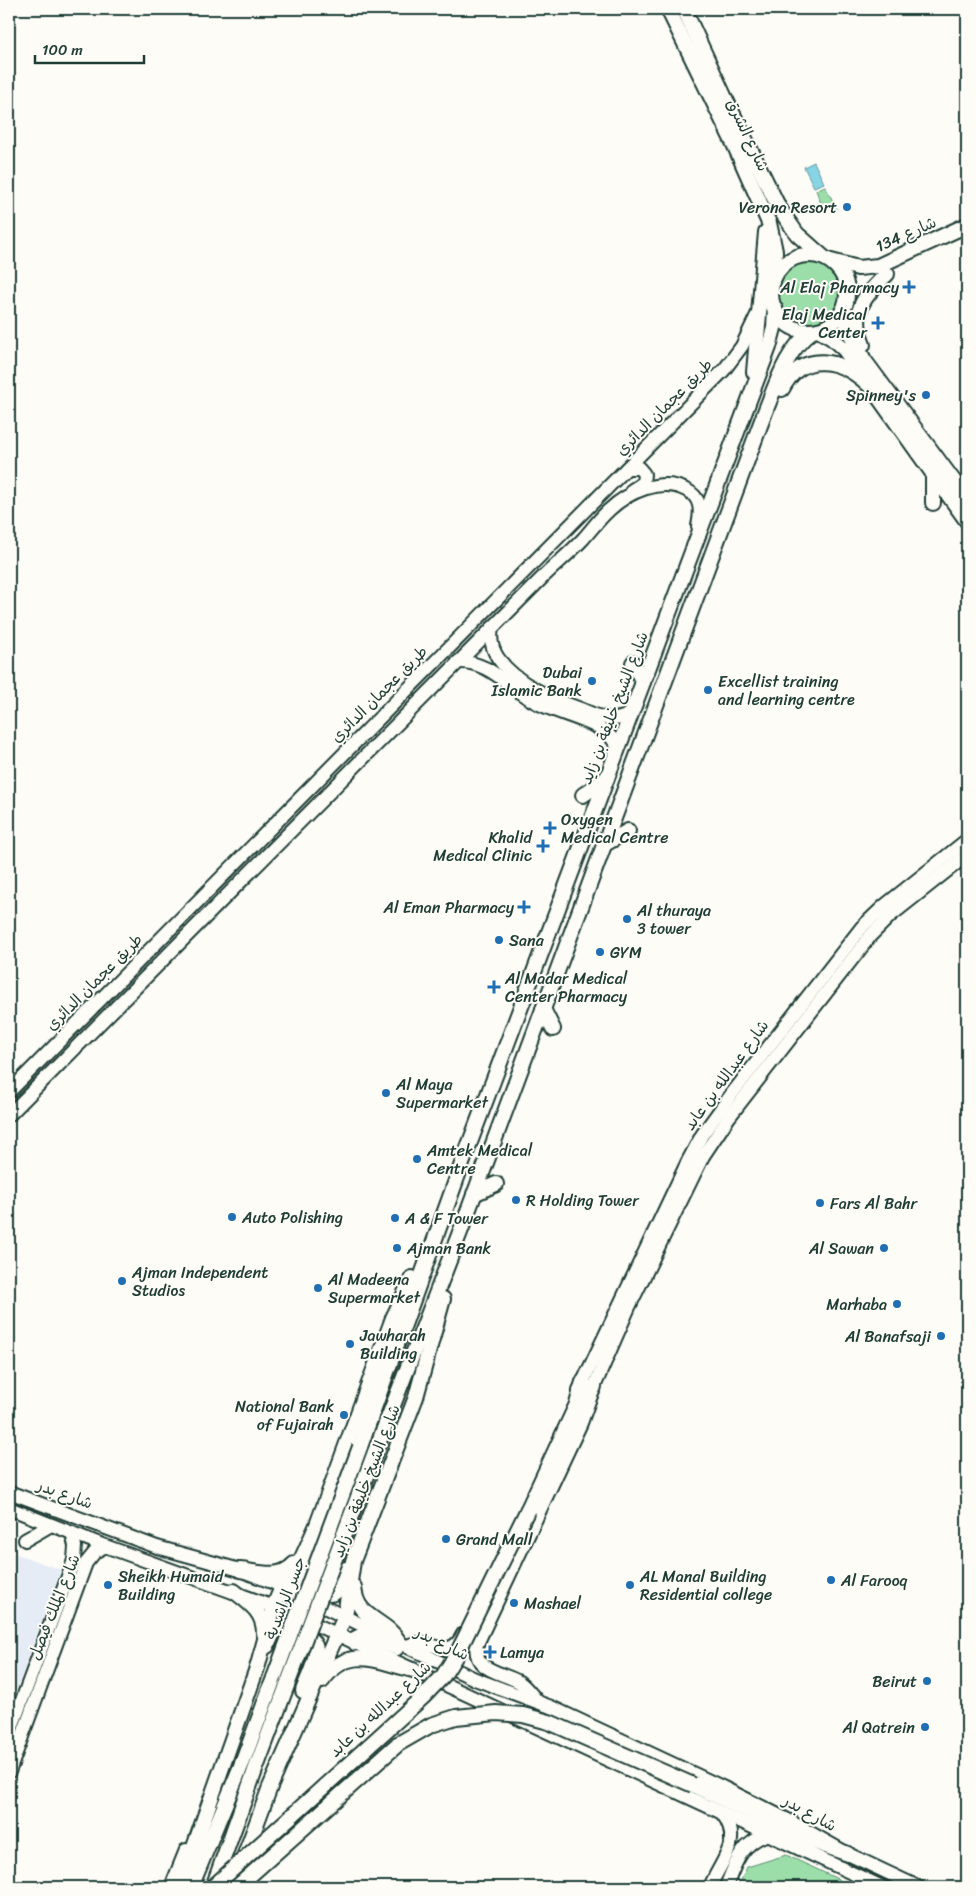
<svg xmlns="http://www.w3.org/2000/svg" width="976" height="1896" font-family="Sriracha,'Playpen Sans Arabic',sans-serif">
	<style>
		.built { fill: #e6ecf6 }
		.green { fill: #9bdeaa; stroke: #5d8e6f }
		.water { fill: #87d4e5; stroke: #5d989e }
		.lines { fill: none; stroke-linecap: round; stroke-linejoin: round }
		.secondary-casing { stroke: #1f3d34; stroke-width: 16 }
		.primary-casing { stroke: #1f3d34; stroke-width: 18 }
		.secondary { stroke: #fdfcf7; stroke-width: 12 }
		.primary { stroke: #fdfcf7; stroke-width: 14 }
		.primary-bridge-casing { stroke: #1f3d34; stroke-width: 18; stroke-linecap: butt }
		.primary-bridge { stroke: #fdfcf7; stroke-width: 14 }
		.poi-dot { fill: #1f6fb2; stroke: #fdfcf7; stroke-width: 2 }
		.labels { text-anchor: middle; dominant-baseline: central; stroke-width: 4; stroke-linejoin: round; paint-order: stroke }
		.street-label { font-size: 16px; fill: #1f3d34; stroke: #fdfcf7 }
		.poi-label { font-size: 16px; fill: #1f3d34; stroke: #fdfcf7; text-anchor: start }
	</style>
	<rect width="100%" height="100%" fill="#fdfcf7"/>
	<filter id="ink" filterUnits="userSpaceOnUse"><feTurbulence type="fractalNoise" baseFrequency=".02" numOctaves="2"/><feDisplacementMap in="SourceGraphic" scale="10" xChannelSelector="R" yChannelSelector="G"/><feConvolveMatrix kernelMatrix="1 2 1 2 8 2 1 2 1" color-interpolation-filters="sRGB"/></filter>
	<g filter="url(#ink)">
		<polygon class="built" points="9,1551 61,1570 16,1691 9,1689"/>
		<g class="green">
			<polygon points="825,186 837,209 821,204 816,190"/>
			<circle cx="812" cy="293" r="33"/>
			<polygon points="786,1855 840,1880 842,1887 738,1887 747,1867"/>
		</g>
		<polygon class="water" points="814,162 824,183 814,187 804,167"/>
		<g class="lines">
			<g class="secondary-casing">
				<g id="secondary">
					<polyline points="627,468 639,468 644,474 643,483 632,490"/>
					<path d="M492,628C490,638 492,649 498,658C517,685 553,699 583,710C592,714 603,719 613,719C619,719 625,717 631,713"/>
					<path d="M458,662C489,660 510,689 535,702C556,713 586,719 604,731C610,735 615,741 618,749"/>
					<polyline points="9,1092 724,370 742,346 757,315"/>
					<path d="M9,1115L541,579C555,565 570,553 583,539C592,529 599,519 609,510C628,492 661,477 686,490C702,497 701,512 698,526"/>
					<polyline points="579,1390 688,1161 702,1135 731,1095 862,927 883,907 967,840"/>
					<polyline points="9,1492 157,1547 240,1570 274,1583 475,1679 551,1707 722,1787 786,1819 848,1854 918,1887"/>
					<polyline points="9,1508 105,1546 291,1613 882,1887"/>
					<polyline points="25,1540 51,1525"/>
					<polyline points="355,1644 354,1638 360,1635 397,1649"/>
					<path d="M408,1646C429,1634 448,1665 463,1634"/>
					<path d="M538,1702C532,1696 527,1687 519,1682C502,1672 472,1671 477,1644L581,1423L594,1387L629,1307L703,1156L729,1117L871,935L890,916L967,855"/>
					<polyline points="9,1735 74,1560 75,1546 72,1533"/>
					<polyline points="9,1772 86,1563 95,1552 105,1546"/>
					<polyline points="171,1887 186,1850"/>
					<path d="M710,1887C721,1860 744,1841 722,1813"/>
					<path d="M726,1887C735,1863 741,1843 768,1834"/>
				</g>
			</g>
			<g class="primary-casing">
				<g id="primary">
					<polyline points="668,9 734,144 769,223 775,251 773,282"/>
					<polyline points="684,9 724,96 779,208 797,234 823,257"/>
					<circle cx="809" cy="293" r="38"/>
					<polyline points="831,261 858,268 878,266 967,225"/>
					<polyline points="843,310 849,331 864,360 967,499"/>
					<polyline points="818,330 832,338 844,349 967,521"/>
					<path d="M863,345C850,311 864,296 887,274"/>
					<polyline points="754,372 766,232"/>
					<path d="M782,389C802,349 842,359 869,385"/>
					<polyline points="933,503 933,474"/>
					<polyline points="633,663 643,682"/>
					<polyline points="583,795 607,778"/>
					<polyline points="605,844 628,831"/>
					<polyline points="543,1009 553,1029"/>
					<polyline points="474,1194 496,1184"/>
					<polyline points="583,1410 594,1387"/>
					<polyline points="360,1447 463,1161 769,347 774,328 775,308"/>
					<path d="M375,1452L464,1222L765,412C777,383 786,350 812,331"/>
					<polyline points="528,1509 577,1404 583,1382"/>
					<path d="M305,1561L300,1576L303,1584L329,1594C341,1594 342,1579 346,1569"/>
					<path d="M240,1570C258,1572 280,1580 294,1564"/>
					<path d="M354,1587C356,1620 385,1618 399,1642"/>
					<path d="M234,1591C249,1603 264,1612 264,1633"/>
					<path d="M267,1646C269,1642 271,1636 274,1632C286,1622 314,1635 316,1649C317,1662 307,1679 303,1691"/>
					<path d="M322,1681C349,1644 375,1661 413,1670"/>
					<polyline points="693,1785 806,1839 848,1854"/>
					<polyline points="272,1851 313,1807"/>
					<polyline points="180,1887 258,1665 274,1606 282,1587 302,1558 317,1525 393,1318 412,1278"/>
					<polyline points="191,1887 243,1761"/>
					<polyline points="213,1887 257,1765"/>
					<polyline points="233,1887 270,1787 345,1616 353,1561 416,1397 443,1299"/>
				</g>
			</g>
			<use href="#secondary" class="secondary"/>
			<use href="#primary" class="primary"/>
			<g class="primary-bridge-casing">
				<g id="primary-bridge">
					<polyline points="243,1761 360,1447"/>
					<polyline points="257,1765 375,1452"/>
					<polyline points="213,1887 424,1696 443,1676 458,1652 528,1509"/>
					<polyline points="237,1887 398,1744 431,1725 456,1717 496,1713 523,1715 549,1722 693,1785"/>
				</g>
			</g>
			<use href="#primary-bridge" class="primary-bridge"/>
		</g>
	</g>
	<g class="poi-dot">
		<circle cx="847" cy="207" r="5"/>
		<path d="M906.5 279.5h5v5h5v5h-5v5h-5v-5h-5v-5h5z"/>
		<path d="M875.5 315.5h5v5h5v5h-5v5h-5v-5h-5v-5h5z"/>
		<circle cx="926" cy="395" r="5"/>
		<circle cx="592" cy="681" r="5"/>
		<circle cx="708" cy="690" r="5"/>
		<path d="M547.5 820.5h5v5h5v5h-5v5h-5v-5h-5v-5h5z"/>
		<path d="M540.5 838.5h5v5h5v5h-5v5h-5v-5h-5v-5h5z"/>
		<path d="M521.5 899.5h5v5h5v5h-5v5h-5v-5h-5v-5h5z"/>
		<circle cx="627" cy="919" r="5"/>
		<circle cx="499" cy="940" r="5"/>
		<circle cx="600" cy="952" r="5"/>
		<path d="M491.5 979.5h5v5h5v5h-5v5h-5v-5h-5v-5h5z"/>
		<circle cx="386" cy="1093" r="5"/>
		<circle cx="417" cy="1159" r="5"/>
		<circle cx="516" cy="1200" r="5"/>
		<circle cx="820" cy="1203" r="5"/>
		<circle cx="232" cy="1217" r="5"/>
		<circle cx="395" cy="1218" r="5"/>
		<circle cx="397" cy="1248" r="5"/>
		<circle cx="884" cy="1248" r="5"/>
		<circle cx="122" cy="1281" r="5"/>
		<circle cx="318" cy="1288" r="5"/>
		<circle cx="897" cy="1304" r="5"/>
		<circle cx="941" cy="1336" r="5"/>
		<circle cx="350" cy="1344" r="5"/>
		<circle cx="344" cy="1415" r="5"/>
		<circle cx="446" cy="1539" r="5"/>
		<circle cx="831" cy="1580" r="5"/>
		<circle cx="108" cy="1585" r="5"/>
		<circle cx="630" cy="1585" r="5"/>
		<circle cx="514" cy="1603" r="5"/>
		<path d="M487.5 1644.5h5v5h5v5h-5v5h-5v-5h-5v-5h5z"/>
		<circle cx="927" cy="1681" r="5"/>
		<circle cx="925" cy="1727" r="5"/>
	</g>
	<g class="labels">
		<g class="street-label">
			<text transform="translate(748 135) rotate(65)">شارع الشرق</text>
			<text transform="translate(906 234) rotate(-24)">شارع 134</text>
			<text transform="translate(664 407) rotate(-45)">طريق عجمان الدائري</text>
			<text transform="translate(379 694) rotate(-45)">طريق عجمان الدائري</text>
			<text transform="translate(614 708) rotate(-69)">شارع الشيخ خليفة بن زايد</text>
			<text transform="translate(94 982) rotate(-45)">طريق عجمان الدائري</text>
			<text transform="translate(726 1075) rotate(-54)">شارع عبدالله بن عابد</text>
			<text transform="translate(366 1481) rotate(-69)">شارع الشيخ خليفة بن زايد</text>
			<text transform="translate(65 1494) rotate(20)">شارع بدر</text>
			<text transform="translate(285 1598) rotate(-69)">جسر الراشدية</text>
			<text transform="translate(54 1607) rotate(-68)">شارع الملك فيصل</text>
			<text transform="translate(442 1643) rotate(26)">شارع بدر</text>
			<text transform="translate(380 1709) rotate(-43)">شارع عبدالله بن عابد</text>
			<text transform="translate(810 1813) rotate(29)">شارع بدر</text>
		</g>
		<g class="poi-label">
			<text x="837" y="207" text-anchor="end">Verona Resort</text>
			<text x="899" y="287" text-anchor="end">Al Elaj Pharmacy</text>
			<text x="867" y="314" text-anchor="end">Elaj Medical<tspan x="867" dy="18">Center</tspan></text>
			<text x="916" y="395" text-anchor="end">Spinney's</text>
			<text x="582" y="672" text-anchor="end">Dubai<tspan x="582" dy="18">Islamic Bank</tspan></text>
			<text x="718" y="681">Excellist training<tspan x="718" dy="18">and learning centre</tspan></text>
			<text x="561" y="819">Oxygen<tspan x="561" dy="18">Medical Centre</tspan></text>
			<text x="532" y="837" text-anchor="end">Khalid<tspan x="532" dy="18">Medical Clinic</tspan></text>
			<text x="514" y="907" text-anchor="end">Al Eman Pharmacy</text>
			<text x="637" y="910">Al thuraya<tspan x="637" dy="18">3 tower</tspan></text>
			<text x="509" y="940">Sana</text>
			<text x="610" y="952">GYM</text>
			<text x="505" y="978">Al Madar Medical<tspan x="505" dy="18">Center Pharmacy</tspan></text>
			<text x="396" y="1084">Al Maya<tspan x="396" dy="18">Supermarket</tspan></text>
			<text x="427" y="1150">Amtek Medical<tspan x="427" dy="18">Centre</tspan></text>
			<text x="526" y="1200">R Holding Tower</text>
			<text x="830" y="1203">Fars Al Bahr</text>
			<text x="242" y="1217">Auto Polishing</text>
			<text x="405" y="1218">A &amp; F Tower</text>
			<text x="407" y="1248">Ajman Bank</text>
			<text x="874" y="1248" text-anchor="end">Al Sawan</text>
			<text x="132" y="1272">Ajman Independent<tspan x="132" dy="18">Studios</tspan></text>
			<text x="328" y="1279">Al Madeena<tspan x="328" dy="18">Supermarket</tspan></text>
			<text x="887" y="1304" text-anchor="end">Marhaba</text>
			<text x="360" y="1335">Jawharah<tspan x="360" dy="18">Building</tspan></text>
			<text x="931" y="1336" text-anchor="end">Al Banafsaji</text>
			<text x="334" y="1406" text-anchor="end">National Bank<tspan x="334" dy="18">of Fujairah</tspan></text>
			<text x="456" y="1539">Grand Mall</text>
			<text x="118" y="1576">Sheikh Humaid<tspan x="118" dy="18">Building</tspan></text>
			<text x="640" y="1576">AL Manal Building<tspan x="640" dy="18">Residential college</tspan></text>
			<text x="841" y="1580">Al Farooq</text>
			<text x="524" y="1603">Mashael</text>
			<text x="500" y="1652">Lamya</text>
			<text x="917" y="1681" text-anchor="end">Beirut</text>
			<text x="915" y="1727" text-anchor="end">Al Qatrein</text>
		</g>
	</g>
	<rect width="976" height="1896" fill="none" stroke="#fdfcf7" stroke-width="30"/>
	<rect x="15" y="15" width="946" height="1866" fill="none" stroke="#1f3d34" stroke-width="2" filter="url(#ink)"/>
	<path d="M35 55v8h109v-8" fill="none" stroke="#1f3d34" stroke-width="2.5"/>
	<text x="42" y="55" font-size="15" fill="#1f3d34" stroke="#fdfcf7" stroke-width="4" paint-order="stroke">100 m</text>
</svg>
